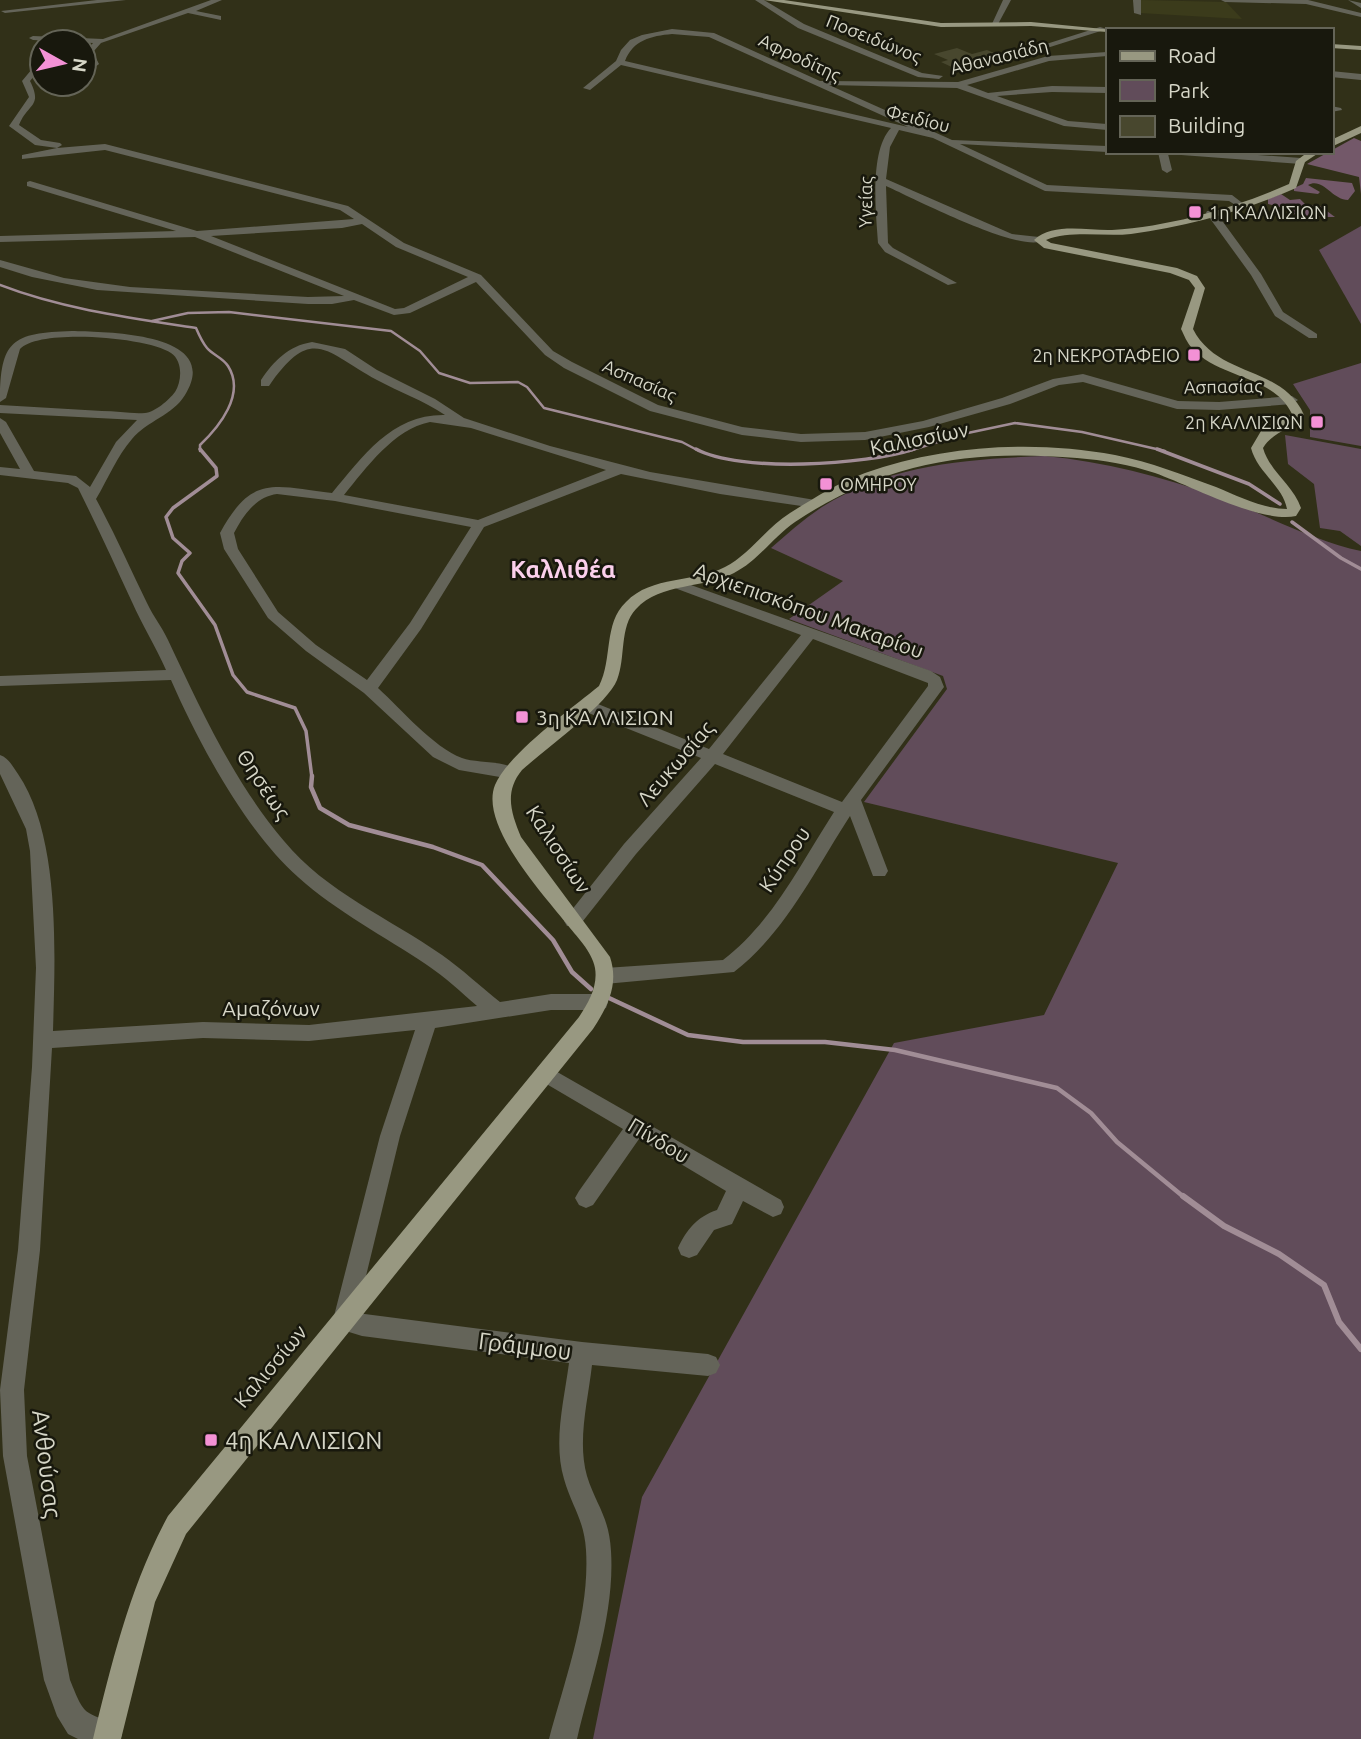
<svg xmlns="http://www.w3.org/2000/svg" width="1361" height="1739" font-family="Ubuntu,sans-serif">
	<style>
		.built { fill: #3b3b1b }
		.green { fill: #614c5a }
		.forest { fill: #735869 }
		.lines { fill: none; stroke-linecap: round; stroke-linejoin: round }
		.stream-far3 { stroke: #a18d96; stroke-width: 2.5 }
		.stream-far2 { stroke: #a18d96; stroke-width: 3.5 }
		.stream-far1 { stroke: #a18d96; stroke-width: 4.5 }
		.stream { stroke: #a18d96; stroke-width: 6 }
		.building { fill: #48472e }
		.minor { fill: #646459; fill-rule: evenodd }
		.major { fill: #989881; fill-rule: evenodd }
		.poi-dot { fill: #f391d5; stroke: #18180d; stroke-width: 2.5 }
		.labels { text-anchor: middle; dominant-baseline: central; stroke-width: 5; stroke-linejoin: round; paint-order: stroke }
		.far-street-label { font-size: 18px; fill: #d6d6c7; stroke: #18180d }
		.far-poi-label { font-size: 18px; fill: #d6d6c7; stroke: #18180d; text-anchor: start }
		.street-label { font-size: 21px; fill: #d6d6c7; stroke: #18180d }
		.poi-label { font-size: 21px; fill: #d6d6c7; stroke: #18180d; text-anchor: start }
		.quarter-label { font-size: 24px; font-weight: bold; fill: #fbd0ec; stroke: #18180d }
		.near-street-label { font-size: 24px; fill: #d6d6c7; stroke: #18180d }
		.near-poi-label { font-size: 24px; fill: #d6d6c7; stroke: #18180d; text-anchor: start }
	</style>
	<rect width="100%" height="100%" fill="#313018"/>
	<polygon class="built" points="1141,0 1226,2 1242,19 1140,13"/>
	<g class="green">
		<polygon points="1361,226 1361,324 1319,250"/>
		<polygon points="1361,363 1361,446 1310,437 1310,410 1293,384"/>
		<polygon points="1285,435 1361,449 1361,546 1340,531 1320,528 1314,484 1288,464"/>
		<path d="M1045,456C1105,462 1160,476 1216,496C1262,513 1313,541 1361,551V1739H593L642,1497L894,1043L1044,1015L1118,863L864,802L947,689L943,676L789,619L843,581L771,548C787,534 804,519 822,507C890,464 967,459 1045,456Z"/>
	</g>
	<g class="forest">
		<polygon points="1354,138 1361,141 1361,194 1359,177 1307,164"/>
		<path d="M1306,178L1352,183L1355,191L1348,200C1332,200 1323,177 1308,185L1320,192L1318,194L1294,191V188L1303,184Z"/>
		<path d="M1281,194L1290,200L1300,199L1306,205L1320,206L1335,217C1327,217 1300,218 1294,214C1284,208 1281,207 1268,204V199Z"/>
	</g>
	<g class="lines">
		<g class="stream-far3">
			<path d="M0,285C62,309 130,318 196,328C199,335 202,342 207,348C213,355 223,358 228,366C246,394 219,427 200,445V451"/>
			<polyline points="152,321 188,313 229,312 391,331 420,351 439,373 470,383 518,382 527,387 544,408 682,442 699,451"/>
			<polyline points="909,451 963,434 1015,423 1082,432 1165,451"/>
		</g>
		<g class="stream-far2">
			<polyline points="200,449 216,468 217,476 173,508 166,517 173,538 190,553 182,561 178,573 215,625 233,675 247,692 295,708 306,731 312,778"/>
			<path d="M696,449C740,473 866,465 914,449"/>
			<polyline points="1157,449 1249,484 1280,504"/>
			<polyline points="1292,522 1341,558 1361,569"/>
		</g>
		<g class="stream-far1">
			<polyline points="312,776 311,787 320,808 349,825 433,847 482,865 553,940 572,972 591,989"/>
			<polyline points="609,998 688,1035 743,1042 825,1042 895,1050 1057,1088 1091,1113 1117,1142 1185,1198"/>
		</g>
		<polyline class="stream" points="1183,1196 1224,1226 1279,1254 1324,1285 1339,1322 1361,1349"/>
	</g>
	<polygon class="building" points="957,48 972,54 987,50 1004,57 958,70 941,62 948,60 934,54"/>
	<g class="lines">
		<g class="minor">
			<polygon points="97,0 126,0 5,13 1,11"/>
			<polygon points="211,0 222,0 196,11 221,16 221,20 188,13 101,43 93,52 99,64 95,67 85,52 93,43 33,40 29,38 33,36 103,39"/>
			<polygon points="755,0 764,0 804,24 922,73 943,76 939,79 918,77 798,28"/>
			<polygon points="1003,0 1011,0 997,26 991,26"/>
			<polygon points="1133,0 1141,0 1141,15 1134,13"/>
			<polygon points="1221,0 1308,0 1361,13 1361,17 1306,4 1225,2"/>
			<polygon points="1348,0 1361,3 1361,8"/>
			<polygon points="1100,27 1107,29 1028,54 1021,52"/>
			<path d="M672,29L714,33L820,81L958,82L1048,56L1107,52V56L1049,61L967,85L988,93L1052,86L1107,87V93L1052,92L997,96L1068,121L1107,124V130L1064,126L957,88L829,85L952,140L1107,146V152L960,144L1047,185L1232,195L1245,205L1240,208L1229,201L1045,191L933,138L899,130L890,147L886,179L1012,234L1039,237L1044,240C1023,255 913,198 886,186L888,243L893,248L957,283L948,285L885,252L878,243C876,213 869,151 891,128L621,65L590,90L583,88L616,61L621,50L630,40L642,35ZM672,34L709,37L908,127L625,61C633,40 651,36 672,34Z"/>
			<path d="M42,57V66L30,81C43,107 28,103 19,125L41,140L60,143L62,145L57,148L105,144L348,206L404,243L481,275L553,351L572,362L658,405L742,427L801,434L865,432L923,421L1002,398L1053,379L1083,374L1178,401L1219,402L1292,396L1298,400L1292,404L1219,410L1177,409L1083,382L1059,385L1010,404L929,427L865,440L801,442L742,435L650,411L564,368L545,355L476,282L410,313L394,315L354,300L332,304H308L97,290L32,277L0,267V260L64,278L130,287L308,297L344,296L195,237L0,242V236L176,231L27,186V182L30,181L197,231L354,219L340,210L105,150L22,159V155L57,148L35,145L9,126L29,97L22,81ZM362,224L396,247L468,277L404,308L395,309L211,236L342,228Z"/>
			<polygon points="1331,71 1361,74 1361,80 1331,77"/>
			<polygon points="1331,106 1341,108 1342,110 1331,112"/>
			<polygon points="1158,152 1215,152 1301,158 1306,161 1301,164 1168,154 1172,170 1167,173 1162,170"/>
			<polygon points="1207,211 1215,211 1261,274 1283,312 1317,334 1317,338 1309,338 1275,316 1251,275 1206,213"/>
			<path d="M72,331C105,332 224,332 185,395C173,415 147,421 132,439C117,456 108,479 96,499C115,534 130,568 147,603C153,616 162,627 168,640C201,710 234,782 284,841C326,892 389,918 442,955C462,969 481,987 500,1002L551,994H599L606,996L608,1002L606,1008L599,1010H551L435,1028L400,1136L357,1313L582,1342L708,1354L716,1357L720,1365L716,1373L708,1376L592,1365C588,1401 577,1441 587,1476C596,1505 609,1516 611,1551C615,1614 591,1679 577,1739H549C565,1679 590,1613 586,1550C584,1519 572,1507 564,1479C553,1442 564,1401 569,1363L362,1336L336,1328L333,1320L380,1136L415,1030L309,1041L203,1038L52,1048L40,1250L24,1390L27,1456L70,1680C85,1717 83,1711 118,1725L122,1735L120,1739H78L68,1734L57,1716L44,1680L3,1456L0,1390L18,1250L32,1067L36,968L30,851L26,829L0,774V755C9,758 13,767 18,774C61,837 55,956 53,1031L203,1022L309,1025L477,1006C461,992 445,977 427,965C384,936 337,912 298,877C246,831 199,744 171,680L0,686V676L166,670C156,647 142,625 132,602C114,563 97,526 78,488L68,483L0,475V467L20,469L0,433V418L6,422L34,471L76,476L90,487L116,442L137,420L0,413V405C34,407 68,409 102,411C116,411 131,414 145,413C155,412 169,400 175,392C182,381 183,361 171,353C148,337 39,328 20,349L6,398L0,402C0,340 12,333 72,331Z"/>
			<path d="M312,342L345,349L377,370L435,399L464,418L550,446L650,472L815,500L822,504L815,508L720,494L621,474L484,527L421,629L378,688C401,709 433,747 462,758C477,764 509,759 519,773L511,779L459,770L433,757L364,693L306,651L268,618L224,549L220,533C252,474 273,486 332,493C363,456 392,414 445,415C423,400 399,392 377,380C327,354 313,322 269,386H261V380C274,361 288,346 312,342ZM430,422L471,428L606,470L478,520L344,495C366,468 394,429 430,422ZM277,494L335,501L471,527L410,623L367,680L316,645L278,612L238,549L234,533C244,514 256,497 277,494Z"/>
			<path d="M677,580L931,671L940,677L944,687L861,800L888,871L885,876H873L850,816C815,870 785,933 734,972L605,984L598,981L596,976L598,971L605,968L723,960C772,923 801,863 834,812L715,764L636,854L579,926H567L564,921L567,916L624,844L701,758L581,710L579,706L581,702H593L709,749L801,635L672,587L670,584ZM813,639L928,683V686L842,802L723,754Z"/>
			<path d="M545,1065L781,1200L784,1207L781,1214L773,1217L743,1201L732,1224L714,1230L697,1255L689,1258L681,1255L678,1248C687,1229 697,1217 717,1210L726,1191L639,1139L593,1205L586,1208L579,1205L575,1198L579,1191L623,1129L538,1079L535,1073L538,1067Z"/>
		</g>
		<g class="major">
			<polygon points="764,0 784,0 941,23 1031,22 1114,30 1107,30 1107,32 1031,26 941,27"/>
			<polygon points="1331,44 1361,46 1361,50 1331,48"/>
			<polygon points="1361,126 1361,133 1331,147 1331,140"/>
			<path d="M1308,152H1320L1305,162L1296,188C1245,211 1188,226 1131,234C1104,237 1071,230 1046,240L1051,243L1177,268L1197,276L1205,288L1193,329C1218,378 1282,365 1304,415C1292,430 1273,431 1263,448C1270,472 1293,485 1301,508L1296,516C1262,524 1189,485 1155,473C1131,465 1103,460 1077,458C970,449 885,462 795,522C773,537 758,561 734,573C704,589 661,582 636,609C619,627 626,658 617,680C607,705 544,750 522,770C504,792 511,813 521,837L610,957C619,984 608,1006 593,1029L186,1534L155,1602L121,1739H93C112,1662 130,1586 168,1516L579,1017C589,1002 598,986 595,968C592,951 576,936 566,923C543,894 479,825 495,785C508,754 571,709 599,686C613,659 603,624 626,602C652,575 694,583 725,567C750,554 766,528 790,513C814,498 838,483 865,473C943,445 1034,440 1115,455C1151,462 1183,475 1216,487C1238,496 1263,509 1287,509C1283,486 1257,472 1251,448L1261,431L1292,414C1274,375 1219,379 1192,348C1187,343 1184,335 1181,329L1195,288L1189,280L1170,273L1044,248L1034,240C1053,222 1088,231 1112,230C1172,226 1234,208 1289,184L1296,161Z"/>
		</g>
	</g>
	<g class="poi-dot">
		<rect x="1188" y="205" width="14" height="14" rx="3.5"/>
		<rect x="1187" y="348" width="14" height="14" rx="3.5"/>
		<rect x="1310" y="415" width="14" height="14" rx="3.5"/>
		<rect x="819" y="477" width="14" height="14" rx="3.5"/>
		<rect x="515" y="710" width="14" height="14" rx="3.5"/>
		<rect x="204" y="1433" width="14" height="14" rx="3.5"/>
	</g>
	<g class="labels">
		<g class="far-street-label">
			<text transform="translate(874 38) rotate(22)">Ποσειδώνος</text>
			<text transform="translate(999 56) rotate(-14)">Αθανασιάδη</text>
			<text transform="translate(800 57) rotate(25)">Αφροδίτης</text>
			<text transform="translate(918 118) rotate(14)">Φειδίου</text>
			<text transform="translate(865 202) rotate(-89)">Υγείας</text>
			<text transform="translate(640 380) rotate(24)">Ασπασίας</text>
			<text transform="translate(1223 386) rotate(-1)">Ασπασίας</text>
		</g>
		<g class="far-poi-label">
			<text x="1209" y="212">1η ΚΑΛΛΙΣΙΩΝ</text>
			<text x="1180" y="355" text-anchor="end">2η ΝΕΚΡΟΤΑΦΕΙΟ</text>
			<text x="1303" y="422" text-anchor="end">2η ΚΑΛΛΙΣΙΩΝ</text>
			<text x="840" y="484">ΟΜΗΡΟΥ</text>
		</g>
		<g class="street-label">
			<text transform="translate(919 438) rotate(-11)">Καλισσίων</text>
			<text transform="translate(809 610) rotate(20)">Αρχιεπισκόπου Μακαρίου</text>
			<text transform="translate(675 763) rotate(-49)">Λευκωσίας</text>
			<text transform="translate(264 784) rotate(56)">Θησέως</text>
			<text transform="translate(559 849) rotate(57)">Καλισσίων</text>
			<text transform="translate(784 859) rotate(-56)">Κύπρου</text>
			<text x="271" y="1008">Αμαζόνων</text>
			<text transform="translate(659 1140) rotate(31)">Πίνδου</text>
			<text transform="translate(270 1366) rotate(-50)">Καλισσίων</text>
		</g>
		<g class="poi-label">
			<text x="536" y="717">3η ΚΑΛΛΙΣΙΩΝ</text>
		</g>
		<g class="quarter-label">
			<text x="563" y="569">Καλλιθέα</text>
		</g>
		<g class="near-street-label">
			<text transform="translate(525 1346) rotate(7)">Γράμμου</text>
			<text transform="translate(47 1464) rotate(83)">Ανθούσας</text>
		</g>
		<g class="near-poi-label">
			<text x="225" y="1440">4η ΚΑΛΛΙΣΙΩΝ</text>
		</g>
	</g>
	<rect x="1106" y="28" width="228" height="126" fill="#18180d" stroke="#646457" stroke-width="2"/>
	<rect x="1120" y="51" width="35" height="10" fill="#989881" stroke="#646457" stroke-width="2"/>
	<text x="1168" y="63" font-size="21" fill="#d6d6c7">Road</text>
	<rect x="1120" y="80" width="35" height="21" fill="#614c5a" stroke="#646457" stroke-width="2"/>
	<text x="1168" y="98" font-size="21" fill="#d6d6c7">Park</text>
	<rect x="1120" y="116" width="35" height="21" fill="#48472e" stroke="#646457" stroke-width="2"/>
	<text x="1168" y="133" font-size="21" fill="#d6d6c7">Building</text>
	<g transform="translate(63 63) rotate(98)"><circle r="33" fill="#18180d" stroke="#646457" stroke-width="2"/>
	<path d="M0-5L12 26L0 18L-12 26Z" fill="#f391d5"/>
	<text y="-10" font-size="19" font-weight="bold" text-anchor="middle" fill="#d6d6c7">N</text>
	</g>
</svg>
